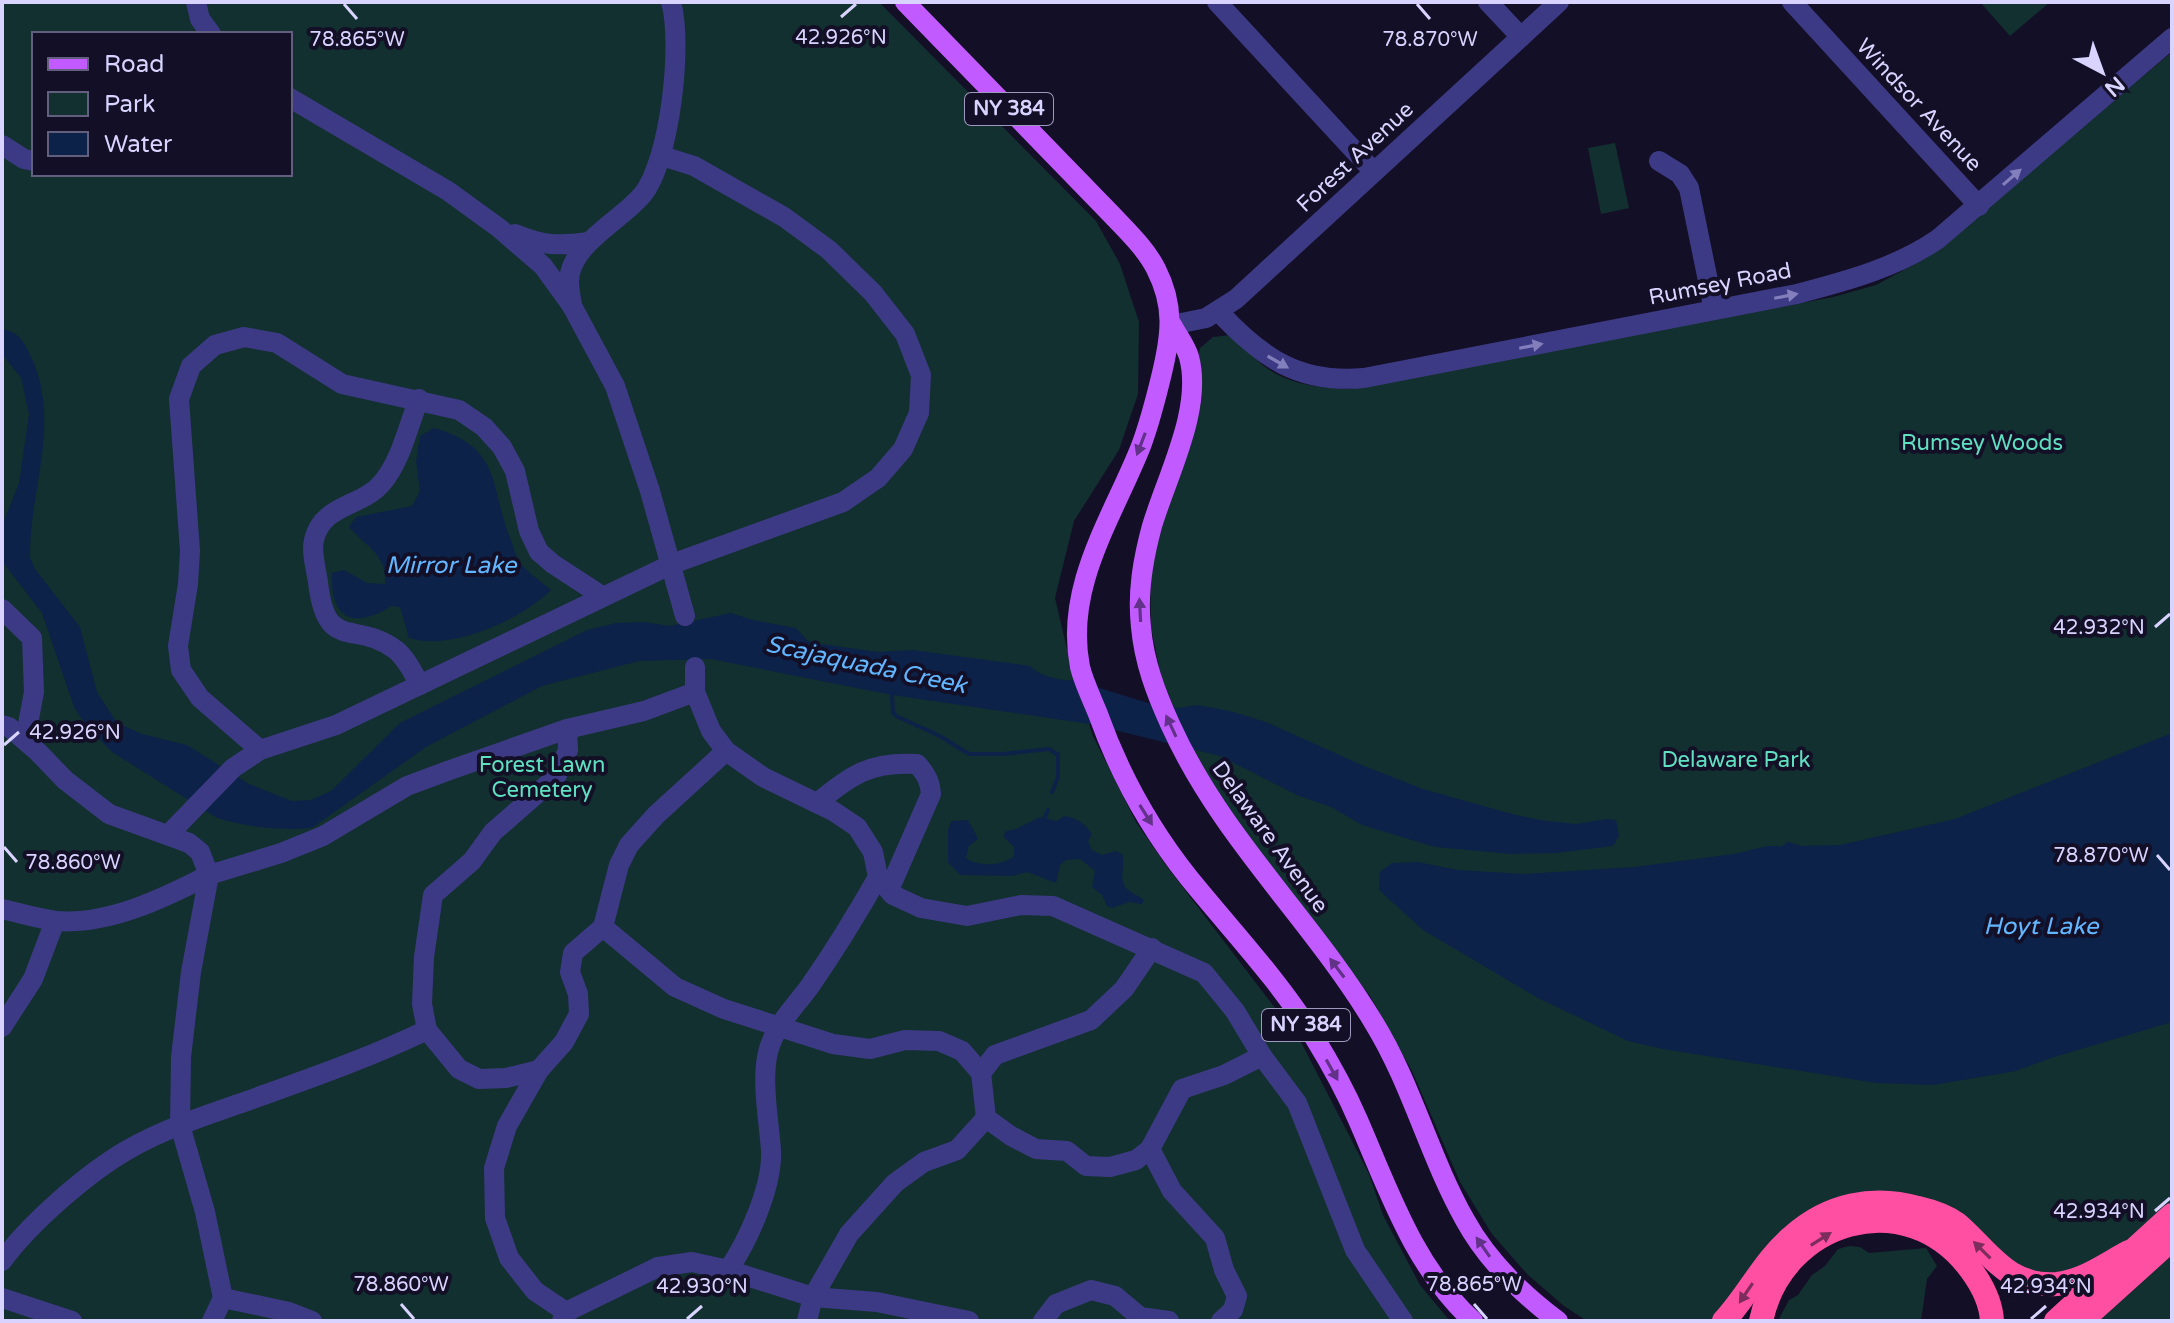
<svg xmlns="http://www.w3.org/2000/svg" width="2174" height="1323" font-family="'Varela Round',sans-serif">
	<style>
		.green { fill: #12302f; fill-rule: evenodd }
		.water { fill: #0c2248 }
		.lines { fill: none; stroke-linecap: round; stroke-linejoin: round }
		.stream { stroke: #0c2248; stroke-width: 4 }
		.minor { stroke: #3d3a85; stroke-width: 20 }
		.major { stroke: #c25bff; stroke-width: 20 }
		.highway { stroke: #ff4fa3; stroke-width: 24 }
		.oneway { fill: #837fbc }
		.oneway2 { fill: #623188 }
		.oneway3 { fill: #7d2c5e }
		.ticks { fill: none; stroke: #d9d4ff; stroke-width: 3 }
		.labels { text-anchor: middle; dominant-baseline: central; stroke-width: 8; stroke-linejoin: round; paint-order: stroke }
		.shield { fill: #130f26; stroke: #9e99be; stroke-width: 2 }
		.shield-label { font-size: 20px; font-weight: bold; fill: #d9d4ff }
		.street-label { font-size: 22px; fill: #d9d4ff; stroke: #130f26 }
		.park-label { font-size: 22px; fill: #5fe0c0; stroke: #130f26 }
		.water-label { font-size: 24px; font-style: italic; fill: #62b6ff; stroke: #130f26 }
		.ticks-label { font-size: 20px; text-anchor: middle; fill: #d9d4ff; stroke: #130f26; stroke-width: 8; stroke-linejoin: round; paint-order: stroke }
	</style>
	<rect width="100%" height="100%" fill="#130f26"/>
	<g class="green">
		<path d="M2,2H879L1096,221L1120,264L1139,322L1138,394L1119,450L1074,521L1055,598L1074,679L1093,736L1136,822L1165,864L1301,1042L1369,1174L1383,1215L1420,1285L1450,1321H2ZM34,34H290V174H34Z"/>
		<polygon points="1980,2 2050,2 2010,36"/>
		<path d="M2172,52V1206L2095,1266L2043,1278L1896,1196L1720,1321H1587L1564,1306L1527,1274L1492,1234L1460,1182L1412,1071L1370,996L1282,883L1214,789L1179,720L1161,676L1151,627L1150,569L1200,348L1213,337L1231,335C1242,342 1249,353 1259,362C1284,384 1317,388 1349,389L1833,297L1876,285L1928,257Z"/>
		<polygon points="1615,143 1629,208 1601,214 1588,148"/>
		<polygon points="1849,1246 1860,1247 1869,1253 1926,1248 1937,1266 1927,1279 1921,1321 1778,1321 1789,1300 1798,1295 1812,1275 1825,1266 1838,1249"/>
		<polygon points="2172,1254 2172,1321 2096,1321"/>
	</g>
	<g class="water">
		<path d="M2,329C19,332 24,342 31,357C62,422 29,490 30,558L35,569L80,627L97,692L117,723L142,734L187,745L249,784L292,801L311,800L331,791L400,723L587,630L616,623L644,622L669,626L731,613L753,620L796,628L808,641L821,644L878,652L913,650L1030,666C1039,676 1060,681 1074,680L1148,703L1178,708L1197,705L1230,711L1266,722L1364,766L1423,789L1512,814L1540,820L1576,824L1606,819L1616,820L1619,836L1613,846L1557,853L1511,854L1435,847L1362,825L1331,807L1299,796L1220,756L1090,724L892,695L711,659L639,661L542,686L426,747L312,828C280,831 248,827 217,818L112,752L87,727L74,707L42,613L2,561V526L19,483L29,414L21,378L2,354Z"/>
		<path d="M434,428C504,448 489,488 512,543C514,549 516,556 519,561C526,572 541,581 551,590C522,619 451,652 409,638L400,607L391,606C354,630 330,619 332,573L344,570L367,583L385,584C387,554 367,548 349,527L356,517L412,506L420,491L416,462L420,436Z"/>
		<polygon points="2172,733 2172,1022 2054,1057 2016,1071 1933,1085 1876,1083 1663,1049 1628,1041 1538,998 1423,930 1379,890 1380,872 1392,863 1418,862 1458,870 1524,874 1634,867 1734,854 1767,846 1782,846 1788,842 1802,846 1840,845 1955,819"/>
		<path d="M1064,816C1078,818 1084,823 1092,834L1088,841L1092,850L1102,855L1116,851L1122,854C1126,866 1118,879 1126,888C1131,893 1139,896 1144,900L1142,904L1129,902L1112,908L1107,906L1102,895L1092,887L1095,871L1080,859L1066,860L1060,865L1056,883L1027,872L1012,876L960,875L948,862V830L951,821L968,820L978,839L969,846L966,858C978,867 1003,866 1014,856V847L1003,836L1006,831L1016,829L1040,817L1057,821Z"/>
	</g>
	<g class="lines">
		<g class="stream">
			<polyline points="892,695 893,713 898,717 938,735 969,754 1003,754 1049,749 1058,755 1058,777 1052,792"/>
			<polyline points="1044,819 1048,810"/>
		</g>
		<g class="minor">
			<polyline points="196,2 200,19 211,34"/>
			<polyline points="1217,2 1374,172"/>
			<polyline points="1488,2 1521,37"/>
			<polyline points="1792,2 1979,206"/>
			<polyline points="290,98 448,191 499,228 543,266 572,306 615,386 650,491 685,616"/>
			<polyline points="2,145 24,159 34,161"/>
			<polyline points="1659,161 1680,174 1689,188 1714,310"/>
			<path d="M515,234C543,246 559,246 589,242"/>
			<path d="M572,306C571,298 569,289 569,281C570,244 621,221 643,194C670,160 683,44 671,2"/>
			<path d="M1219,312C1262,358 1299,384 1364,378L1797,294C1846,281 1896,268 1938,239L2172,38"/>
			<polyline points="1172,325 1206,318 1236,299 1559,2"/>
			<path d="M419,399C408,426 401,461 382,483C362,507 322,504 314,540C311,552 316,569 318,582C326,654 355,619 396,650C407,659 413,673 420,685"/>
			<polyline points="2,609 32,638 34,692 25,740"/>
			<polyline points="695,667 695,692 711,731 726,751 763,777 833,811 857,827 873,852 878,877 893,895 921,908 967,916 1021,905 1053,906 1204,973 1235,1011 1262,1056 1297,1103 1355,1250 1403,1321"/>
			<polyline points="2,725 9,727 38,752 65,780 109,814 189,843 200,852 209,875 281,853 323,836 407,786 450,770 567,729 644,711 695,692"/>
			<polyline points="260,750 200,698 181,670 178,646 188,584 190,551 179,399 191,366 215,345 244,337 277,343 342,384 459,410 484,427 502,447 515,471 529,531 539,552 553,564 602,596"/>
			<path d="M817,803C852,775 870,761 917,764C926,774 930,781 931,794L889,890"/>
			<polyline points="168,835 233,768 260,750 336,725 672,564 843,502 878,478 903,449 919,413 921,375 905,334 873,293 829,250 784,217 694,166 662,156"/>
			<polyline points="209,875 191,972 181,1057 180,1125 205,1212 223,1298 212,1321"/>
			<path d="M2,909C20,913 39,919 57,921C109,925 164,898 209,875"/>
			<polyline points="603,927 675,987 724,1009 833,1044 870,1049 905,1040 939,1041 962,1051 981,1073"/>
			<polyline points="1152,948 1124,989 1091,1020 995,1055 981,1073 986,1118 1011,1136 1036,1149 1067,1151 1086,1166 1110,1167 1136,1160 1150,1149 1182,1089 1224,1075 1262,1056"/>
			<polyline points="2,1027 33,979 55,921"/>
			<polyline points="539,1070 506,1078 479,1079 459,1069 427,1030 422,1004 424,957 433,895 472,861 493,832 556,777 568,750 567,729"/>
			<polyline points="1150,1149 1172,1191 1215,1238 1224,1270 1237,1296 1233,1310 1221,1321"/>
			<path d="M2,1261C30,1223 87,1173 129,1149C166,1128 207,1115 247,1101C308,1079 369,1058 427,1030"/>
			<path d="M728,1270C748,1241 773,1186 771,1150C769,1121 761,1081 768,1052C775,1025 794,1008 810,986C835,950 857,914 878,877"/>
			<polyline points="2,1298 72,1321"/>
			<polyline points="223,1298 289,1312 312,1321"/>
			<polyline points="566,1312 535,1291 509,1258 495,1218 494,1168 507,1126 539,1070 564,1042 579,1014 578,994 570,972 573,953 603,927 619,865 629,845 656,815 726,751"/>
			<polyline points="562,1321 566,1312 658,1267 692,1262 728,1270 813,1297 877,1302 969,1321"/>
			<polyline points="807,1321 813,1297 849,1234 895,1183 924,1162 957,1150 986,1118"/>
			<polyline points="1043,1321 1056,1304 1091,1290 1115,1296 1140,1317 1169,1321"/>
		</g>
		<g class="major">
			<path d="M905,2L1113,216C1128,232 1146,249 1156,269C1175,306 1171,335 1162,373C1156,398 1150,422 1141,446C1113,517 1064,586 1080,667C1084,683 1092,699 1098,714C1119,773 1150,829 1189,878C1232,931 1278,979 1314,1037C1330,1063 1346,1092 1358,1120C1389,1191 1414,1267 1473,1321"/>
			<path d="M1172,325C1177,335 1186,346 1189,357C1203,409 1167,476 1152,526C1143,559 1137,592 1141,627C1144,662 1156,693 1170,724C1222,839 1311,918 1374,1023C1412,1085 1429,1156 1465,1220C1487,1260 1522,1294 1558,1321"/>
		</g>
		<g class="highway">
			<path d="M1724,1321C1749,1294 1764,1260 1793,1236C1828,1205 1873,1195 1918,1208C1931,1211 1946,1216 1957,1224C1989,1251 2007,1288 2057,1284C2084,1281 2106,1264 2129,1252"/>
			<path d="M1761,1321C1782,1220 1907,1182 1971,1270C1982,1285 1991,1302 1992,1321"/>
			<polyline points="2056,1321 2172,1215"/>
			<polyline points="2081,1321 2172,1239"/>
		</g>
	</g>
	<defs><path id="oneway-solid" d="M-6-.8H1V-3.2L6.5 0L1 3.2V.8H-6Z" transform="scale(2)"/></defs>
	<g class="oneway">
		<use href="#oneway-solid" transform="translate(2012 177) rotate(-41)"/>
		<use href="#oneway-solid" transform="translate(1786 296) rotate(-11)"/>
		<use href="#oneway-solid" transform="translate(1531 346) rotate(-11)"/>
		<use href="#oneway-solid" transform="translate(1278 362) rotate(30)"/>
	</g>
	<g class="oneway2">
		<use href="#oneway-solid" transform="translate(1141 444) rotate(111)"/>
		<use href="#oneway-solid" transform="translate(1140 610) rotate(-93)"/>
		<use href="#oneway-solid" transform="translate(1171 726) rotate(-115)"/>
		<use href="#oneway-solid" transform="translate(1146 815) rotate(58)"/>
		<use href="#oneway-solid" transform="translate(1337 968) rotate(-127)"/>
		<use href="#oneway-solid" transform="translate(1332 1070) rotate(61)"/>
		<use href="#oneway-solid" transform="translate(1483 1247) rotate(-125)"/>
	</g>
	<g class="oneway3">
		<use href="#oneway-solid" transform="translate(1821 1239) rotate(-32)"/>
		<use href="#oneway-solid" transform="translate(1982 1250) rotate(-135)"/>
		<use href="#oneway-solid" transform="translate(1746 1293) rotate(124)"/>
	</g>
	<path class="ticks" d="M344,4L357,19M1417,4L1430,19M841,17L856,4M2155,627L2170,614M4,745L19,732M4,847L17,862M2157,855L2170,870M2155,1211L2170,1198M401,1304L414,1319M1474,1304L1487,1319M687,1319L702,1306M2031,1319L2046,1306"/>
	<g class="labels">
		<g class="shield">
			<rect x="965" y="93" width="88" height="32" rx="6"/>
			<rect x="1262" y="1009" width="88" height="32" rx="6"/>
		</g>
		<g class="shield-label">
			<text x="1009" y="109">NY 384</text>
			<text x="1306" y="1025">NY 384</text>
		</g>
		<g class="street-label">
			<text transform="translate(1919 105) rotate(47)">Windsor Avenue</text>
			<text transform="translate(1355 157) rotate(-43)">Forest Avenue</text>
			<text transform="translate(1720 284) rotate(-11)">Rumsey Road</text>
			<text transform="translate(1270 837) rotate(54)">Delaware Avenue</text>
		</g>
		<g class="park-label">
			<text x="1982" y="443">Rumsey Woods</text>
			<text x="1736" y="760">Delaware Park</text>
			<text x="542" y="765">Forest Lawn<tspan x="542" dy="25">Cemetery</tspan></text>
		</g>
		<g class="water-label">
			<text x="451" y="565">Mirror Lake</text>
			<text transform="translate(866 665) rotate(12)">Scajaquada Creek</text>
			<text x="2041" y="926">Hoyt Lake</text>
		</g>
	</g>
	<g class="ticks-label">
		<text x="841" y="44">42.926°N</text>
		<text x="357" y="46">78.865°W</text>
		<text x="1430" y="46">78.870°W</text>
		<text x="2099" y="634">42.932°N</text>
		<text x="75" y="739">42.926°N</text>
		<text x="2101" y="862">78.870°W</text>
		<text x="73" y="869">78.860°W</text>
		<text x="2099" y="1218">42.934°N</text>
		<text x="401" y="1291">78.860°W</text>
		<text x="1474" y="1291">78.865°W</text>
		<text x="702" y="1293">42.930°N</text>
		<text x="2046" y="1293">42.934°N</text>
	</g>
	<rect width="2174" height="1323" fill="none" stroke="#d9d4ff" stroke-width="8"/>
	<rect x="32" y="32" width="260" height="144" fill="#130f26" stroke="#625e7d" stroke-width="2"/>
	<rect x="48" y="58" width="40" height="12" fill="#c25bff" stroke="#625e7d" stroke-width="2"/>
	<text x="104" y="72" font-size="24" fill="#d9d4ff">Road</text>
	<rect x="48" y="92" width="40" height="24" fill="#12302f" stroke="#625e7d" stroke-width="2"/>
	<text x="104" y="112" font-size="24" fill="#d9d4ff">Park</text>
	<rect x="48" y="132" width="40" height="24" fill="#0c2248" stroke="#625e7d" stroke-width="2"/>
	<text x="104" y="152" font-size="24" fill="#d9d4ff">Water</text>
	<g transform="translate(2102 72) rotate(139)" stroke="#130f26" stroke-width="6" paint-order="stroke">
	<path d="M0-6L14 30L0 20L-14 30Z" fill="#d9d4ff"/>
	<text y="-12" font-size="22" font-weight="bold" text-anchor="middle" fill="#d9d4ff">N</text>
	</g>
</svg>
